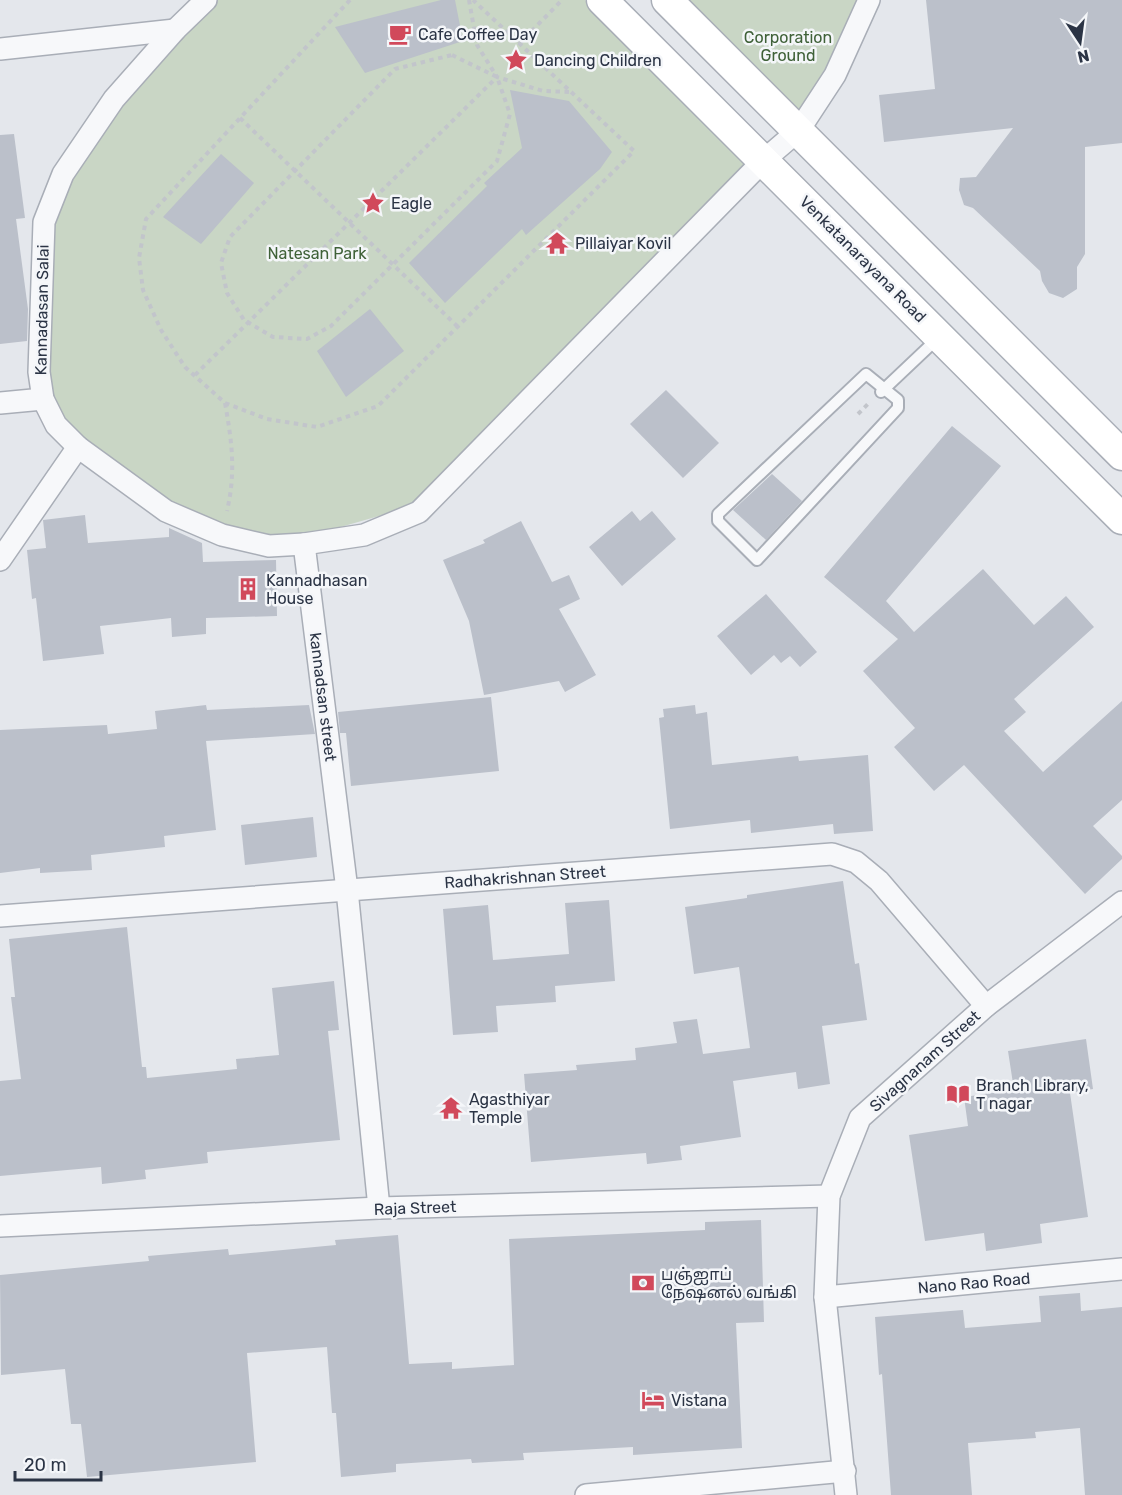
<svg xmlns="http://www.w3.org/2000/svg" width="1122" height="1495" font-family="Rubik,'Noto Sans Tamil',sans-serif">
	<style>
		.green { fill: #c9d6c5 }
		.building { fill: #bbc0ca }
		.lines { fill: none; stroke-linecap: round; stroke-linejoin: round }
		.service-casing { stroke: #a9aeb7; stroke-width: 14 }
		.minor-casing { stroke: #a9aeb7; stroke-width: 24 }
		.secondary-casing { stroke: #a9aeb7; stroke-width: 33 }
		.path { stroke: #c2c5cb; stroke-width: 4; stroke-dasharray: 4.5 4.5; stroke-linecap: butt }
		.service { stroke: #f7f8fa; stroke-width: 10 }
		.minor { stroke: #f7f8fa; stroke-width: 21 }
		.secondary { stroke: #fff; stroke-width: 30 }
		.labels { text-anchor: middle; dominant-baseline: central; stroke-width: 5; stroke-linejoin: round; paint-order: stroke }
		.poi-label { font-size: 16px; fill: #2b3445; stroke: #f4f6f9; text-anchor: start }
		.park-label { font-size: 16px; fill: #3f6138; stroke: #f4f6f9 }
		.street-label { font-size: 16px; fill: #2b3445; stroke: #f4f6f9 }
	</style>
	<rect width="100%" height="100%" fill="#e4e7ec"/>
	<g class="green">
		<polygon points="210,0 585,0 750,163 414,506 302,538 269,540 160,514 59,434 35,288 65,166"/>
		<polygon points="673,0 860,0 830,65 795,118"/>
	</g>
	<g class="building">
		<polygon points="441,0 455,0 463,41 365,73 335,27"/>
		<polygon points="926,0 1122,0 1122,143 1085,147 1085,254 1077,267 1077,289 1063,298 1049,293 1042,281 1040,271 973,208 964,205 959,190 960,178 976,177 1013,128 884,142 879,95 935,89"/>
		<polygon points="510,90 569,101 612,152 600,169 526,235 522,229 445,303 409,263 487,186 484,183 522,148"/>
		<polygon points="14,134 25,218 16,219 28,309 27,341 0,344 0,135"/>
		<polygon points="221,154 254,183 201,244 163,217"/>
		<polygon points="370,309 404,351 346,397 317,351"/>
		<polygon points="666,390 719,443 683,478 630,424"/>
		<polygon points="952,426 1001,466 886,601 914,632 983,569 1034,625 1066,596 1094,627 1014,699 1026,712 1004,731 1043,772 1122,701 1122,800 1093,826 1122,856 1122,859 1085,894 964,765 934,791 894,747 915,728 863,671 898,639 824,577"/>
		<polygon points="772,474 802,501 766,540 733,510"/>
		<polygon points="632,511 640,521 652,511 676,539 622,586 589,547"/>
		<polygon points="85,515 88,543 169,537 169,528 202,543 203,562 276,560 277,616 206,618 206,634 172,637 171,618 100,626 104,654 43,661 36,598 32,599 27,550 46,548 43,520"/>
		<polygon points="521,521 552,582 569,575 580,599 559,609 596,675 565,692 559,681 484,695 469,621 443,560 485,543 483,540"/>
		<polygon points="766,594 817,652 800,667 790,656 781,663 774,655 751,675 717,636"/>
		<polygon points="491,697 499,771 351,786 346,733 340,733 338,712"/>
		<polygon points="206,705 207,710 309,705 315,734 206,741 216,830 164,836 165,847 91,855 92,870 40,873 40,868 0,873 0,730 107,725 108,734 157,729 155,711"/>
		<polygon points="695,705 696,714 707,712 712,765 798,756 799,761 868,755 873,831 834,834 833,824 751,833 750,820 670,829 659,718 664,717 663,709"/>
		<polygon points="313,817 317,857 245,865 241,825"/>
		<polygon points="843,881 855,964 859,963 867,1020 822,1026 830,1084 798,1089 796,1072 733,1081 741,1137 680,1146 682,1160 647,1164 646,1153 531,1162 524,1074 577,1070 576,1065 636,1060 635,1048 677,1043 673,1022 697,1019 703,1054 750,1048 739,967 694,974 685,907 747,898 747,895"/>
		<polygon points="609,900 615,981 555,986 556,1002 496,1006 498,1032 453,1035 443,909 488,905 493,960 569,954 565,903"/>
		<polygon points="127,927 142,1067 146,1067 147,1078 237,1069 236,1059 279,1055 272,988 334,981 339,1030 328,1031 340,1140 207,1152 208,1163 145,1170 146,1179 102,1184 101,1167 0,1176 0,1081 21,1079 11,997 15,997 9,939"/>
		<polygon points="1086,1039 1093,1089 1070,1093 1088,1217 1040,1224 1042,1243 986,1251 984,1233 925,1241 909,1135 968,1126 964,1097 1014,1090 1008,1051"/>
		<polygon points="761,1220 764,1322 736,1323 742,1448 633,1455 633,1447 523,1453 524,1460 472,1463 471,1459 396,1464 396,1472 341,1477 336,1413 332,1413 327,1347 247,1353 256,1462 87,1477 81,1424 71,1424 65,1369 1,1375 0,1275 149,1261 148,1256 228,1249 229,1255 336,1245 335,1240 398,1235 409,1364 452,1362 452,1369 514,1365 509,1239 705,1230 705,1222"/>
		<polygon points="1080,1293 1081,1311 1122,1307 1122,1495 1085,1495 1080,1428 1035,1432 1036,1438 968,1443 972,1495 891,1495 882,1374 879,1375 875,1317 963,1310 965,1328 1041,1322 1039,1296"/>
	</g>
	<g class="lines">
		<g class="service-casing">
			<g id="service">
				<polygon points="866,374 898,400 898,408 757,560 718,521 718,514"/>
				<polyline points="881,392 937,339"/>
			</g>
		</g>
		<g class="minor-casing">
			<g id="minor">
				<polyline points="206,0 175,30 114,99 63,174 44,222 39,372 43,399 56,425 78,447 166,511 222,535 269,546 304,544"/>
				<polyline points="0,49 175,30"/>
				<polyline points="0,403 43,399"/>
				<polyline points="0,560 78,447"/>
				<polyline points="0,916 832,854 856,862 879,881 986,1006"/>
				<polyline points="379,1208 347,890 304,544 364,535 419,512 764,160 799,130 835,75 869,0"/>
				<polyline points="0,1226 379,1208 829,1196"/>
				<polyline points="825,1297 1122,1269"/>
				<polyline points="586,1495 845,1471"/>
				<polyline points="846,1495 825,1297 829,1196 860,1118 986,1006 1122,902"/>
			</g>
		</g>
		<g class="secondary-casing">
			<g id="secondary">
				<polyline points="602,0 1122,519"/>
				<polyline points="667,0 1122,455"/>
			</g>
		</g>
		<g class="path">
			<polyline points="350,0 146,219 139,258 143,290 161,330 185,367 225,403 267,419 317,427 378,406 634,151 473,0"/>
			<polyline points="469,0 477,45 497,77 543,91 572,92"/>
			<polyline points="519,44 562,0"/>
			<polygon points="452,55 497,77 510,114 497,161 331,326 307,339 273,337 244,320 227,293 221,263 230,237 395,69"/>
			<polyline points="240,118 457,326"/>
			<polyline points="195,375 497,77"/>
			<path d="M225,403C232,442 236,472 227,511"/>
			<polyline points="858,414 868,404"/>
		</g>
		<use href="#service" class="service"/>
		<use href="#minor" class="minor"/>
		<use href="#secondary" class="secondary"/>
	</g>
	<defs>
		<g id="cafe-bare" transform="scale(1.8)"><path d="M-5.5-4.5H6V0H3Q3 3.5 0 3.5H-2.5Q-5.5 3.5-5.5 0ZM3-3.2v2h1.7v-2ZM-6 4.5H4V6H-6Z" fill="#d1495b" stroke="#f4f6f9" stroke-width="2.5" paint-order="stroke"/></g>
		<g id="sight-bare" transform="scale(1.8)"><path d="M0-6L1.8-2.2L6-1.7L2.9 1.2L3.7 5.4L0 3.3L-3.7 5.4L-2.9 1.2L-6-1.7L-1.8-2.2Z" fill="#d1495b" stroke="#f4f6f9" stroke-width="2.5" paint-order="stroke"/></g>
		<g id="temple-bare" transform="scale(1.8)"><path d="M0-6L5-2H3V0L6.5 2.5H4V6H1.5V3h-3V6H-4V2.5H-6.5L-3 0V-2H-5Z" fill="#d1495b" stroke="#f4f6f9" stroke-width="2.5" paint-order="stroke"/></g>
		<g id="building-bare" transform="scale(1.8)"><path d="M-4-6H4V6H1V3H-1V6H-4ZM-2.5-4.3h1.7v1.8h-1.7ZM.8-4.3h1.7v1.8H.8ZM-2.5-1h1.7V.8h-1.7ZM.8-1h1.7V.8H.8Z" fill="#d1495b" stroke="#f4f6f9" stroke-width="2.5" paint-order="stroke"/></g>
		<g id="library-bare" transform="scale(1.8)"><path d="M-6-4Q-3-5.5-.7-3.5V5Q-3 3-6 4ZM6-4Q3-5.5 .7-3.5V5Q3 3 6 4Z" fill="#d1495b" stroke="#f4f6f9" stroke-width="2.5" paint-order="stroke"/></g>
		<g id="bank-bare" transform="scale(1.8)"><path d="M-6-4H6V4H-6ZM0-2.3a2.3 2.3 0 1 0 0 4.6a2.3 2.3 0 1 0 0-4.6Z" fill="#d1495b" stroke="#f4f6f9" stroke-width="2.5" paint-order="stroke"/></g>
		<g id="hotel-bare" transform="scale(1.8)"><path d="M-6-4.5h1.5V1H6V5H4.5V3h-9V5H-6ZM-4 0a1.8 1.8 0 1 1 3.6 0ZM.5 0V-2.5h3Q6-2.5 6 0Z" fill="#d1495b" stroke="#f4f6f9" stroke-width="2.5" paint-order="stroke"/></g>
	</defs>
	<g fill-rule="evenodd">
		<use href="#cafe-bare" x="400" y="34"/>
		<use href="#sight-bare" x="516" y="60"/>
		<use href="#sight-bare" x="373" y="203"/>
		<use href="#temple-bare" x="557" y="243"/>
		<use href="#building-bare" x="248" y="589"/>
		<use href="#library-bare" x="958" y="1094"/>
		<use href="#temple-bare" x="451" y="1108"/>
		<use href="#bank-bare" x="643" y="1283"/>
		<use href="#hotel-bare" x="653" y="1400"/>
	</g>
	<g class="labels">
		<g class="poi-label">
			<text x="418" y="34">Cafe Coffee Day</text>
			<text x="534" y="60">Dancing Children</text>
			<text x="391" y="203">Eagle</text>
			<text x="575" y="243">Pillaiyar Kovil</text>
			<text x="266" y="580">Kannadhasan<tspan x="266" dy="18">House</tspan></text>
			<text x="976" y="1085">Branch Library,<tspan x="976" dy="18">T nagar</tspan></text>
			<text x="469" y="1099">Agasthiyar<tspan x="469" dy="18">Temple</tspan></text>
			<text x="661" y="1274">பஞ்ஐாப்<tspan x="661" dy="18">நேஷனல் வங்கி</tspan></text>
			<text x="671" y="1400">Vistana</text>
		</g>
		<g class="park-label">
			<text x="788" y="37">Corporation<tspan x="788" dy="18">Ground</tspan></text>
			<text x="317" y="253">Natesan Park</text>
		</g>
		<g class="street-label">
			<text transform="translate(863 259) rotate(45)">Venkatanarayana Road</text>
			<text transform="translate(42 310) rotate(-89)">Kannadasan Salai</text>
			<text transform="translate(323 697) rotate(83)">kannadsan street</text>
			<text transform="translate(525 877) rotate(-4)">Radhakrishnan Street</text>
			<text transform="translate(925 1061) rotate(-42)">Sivagnanam Street</text>
			<text transform="translate(415 1208) rotate(-2)">Raja Street</text>
			<text transform="translate(974 1283) rotate(-5)">Nano Rao Road</text>
		</g>
	</g>
	<g transform="translate(1080 42) rotate(167)" stroke="#f4f6f9" stroke-width="4.5" paint-order="stroke">
	<path d="M0-4.5L10 22L0 15L-10 22Z" fill="#2b3445"/>
	<text y="-9" font-size="16" font-weight="bold" text-anchor="middle" fill="#2b3445">N</text>
	</g>
	<path d="M15 1471v9h86v-9" fill="none" stroke="#2b3445" stroke-width="3"/>
	<text x="24" y="1471" font-size="18" fill="#2b3445" stroke="#f4f6f9" stroke-width="4.5" paint-order="stroke">20 m</text>
</svg>
